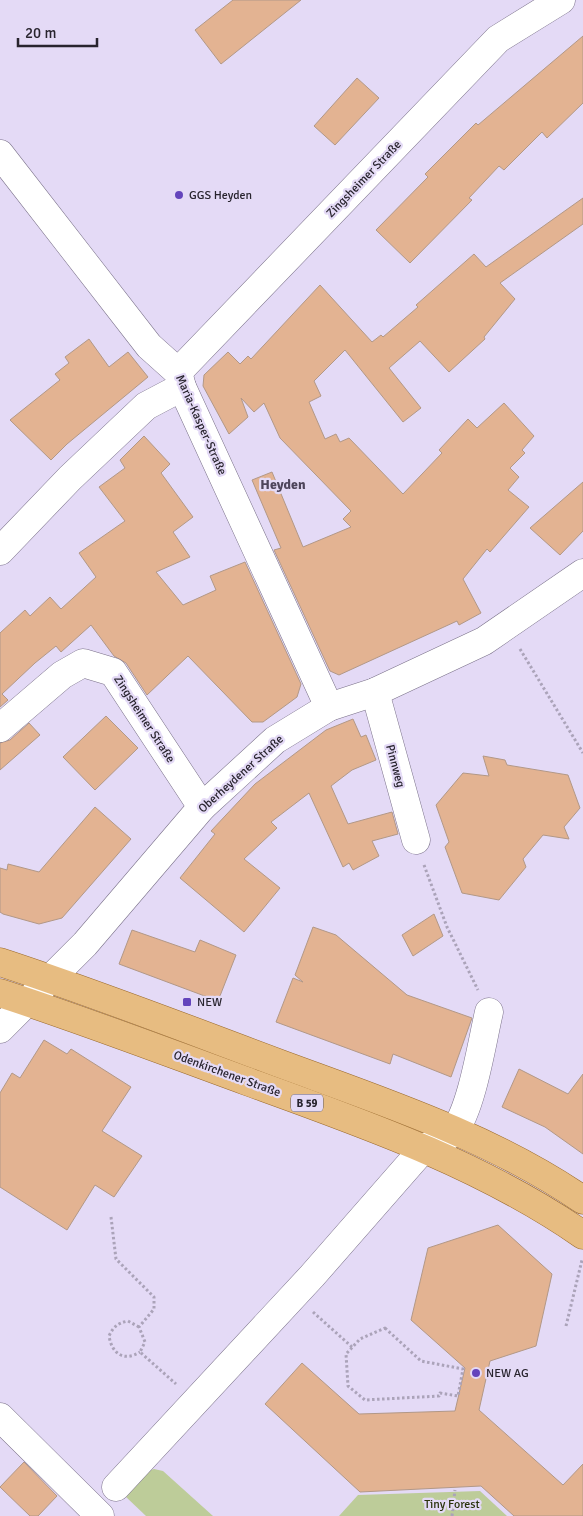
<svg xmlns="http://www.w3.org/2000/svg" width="583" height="1516" font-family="Signika,sans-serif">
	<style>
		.green { fill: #bdcc99 }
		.building { fill: #e3b392; stroke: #b29887 }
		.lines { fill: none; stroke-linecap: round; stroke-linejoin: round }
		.minor-casing { stroke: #7a7189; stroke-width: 29 }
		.major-casing { stroke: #9a6a2d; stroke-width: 29 }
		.path { stroke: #aba3b9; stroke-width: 3; stroke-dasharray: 2.5 2.5; stroke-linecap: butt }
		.minor { stroke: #fff; stroke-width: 28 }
		.major { stroke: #e7bc81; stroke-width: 28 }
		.poi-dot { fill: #6444bc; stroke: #e4daf6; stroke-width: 2 }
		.labels { text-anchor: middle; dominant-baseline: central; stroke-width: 4.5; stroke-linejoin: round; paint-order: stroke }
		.shield { fill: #e4daf6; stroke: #605b6a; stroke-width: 1 }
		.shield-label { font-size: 11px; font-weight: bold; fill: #28242e }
		.street-label { font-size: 12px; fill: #28242e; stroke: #e4daf6 }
		.poi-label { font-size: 12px; fill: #28242e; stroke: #e4daf6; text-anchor: start }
		.park-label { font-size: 12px; fill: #2a330b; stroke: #e4daf6 }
		.neighbourhood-label { font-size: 14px; font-weight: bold; fill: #4e455b; stroke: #e4daf6 }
	</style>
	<rect width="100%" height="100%" fill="#e4daf6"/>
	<g class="green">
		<polygon points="154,1469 163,1471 213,1516 146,1516 125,1496 148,1471"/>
		<polygon points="480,1491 507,1516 339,1516 358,1495"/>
	</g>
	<g class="building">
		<polygon points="233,0 301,0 221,64 195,30"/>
		<polygon points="583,36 583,103 547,138 542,132 504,170 499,166 469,198 472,200 410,263 376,230 428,177 425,174 476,123 478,125"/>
		<polygon points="357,78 379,98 335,145 314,126"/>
		<polygon points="583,198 583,224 500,283 515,299 484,337 485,339 449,372 420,341 389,368 421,408 403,422 345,350 314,381 321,396 309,402 325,439 336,434 340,442 349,438 403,494 442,453 439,450 468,419 477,428 504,403 534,436 522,450 525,453 510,468 519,477 508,490 529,507 490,552 487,549 463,579 481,613 459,625 457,621 339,675 330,671 274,550 281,548 252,480 272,472 303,547 351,527 343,519 351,511 280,438 264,403 254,412 241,398 248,417 229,434 203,386 204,375 228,352 240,364 248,356 251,359 320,285 372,342 381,335 383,337 418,307 416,305 474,254 486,267"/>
		<polygon points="89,339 109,367 128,352 148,377 67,444 51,460 10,420 60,380 55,374 69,363 65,357"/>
		<polygon points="144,436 170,464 161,473 193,517 173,532 190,557 156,572 183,605 216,590 210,576 245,562 301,684 297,697 263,722 252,722 188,656 147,695 126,663 114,656 91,625 61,652 56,646 35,663 2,694 8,700 0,707 0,633 25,610 30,616 50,597 61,609 96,577 79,553 125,521 99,487 125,468 120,460"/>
		<polygon points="583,482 583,531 560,555 530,528"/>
		<polygon points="106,716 138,748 95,790 63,757"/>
		<polygon points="353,719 361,737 366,735 376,760 352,770 331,786 348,824 392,812 398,834 372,841 379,856 353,870 349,863 343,867 309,793 271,822 277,828 244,859 280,888 244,932 180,878 215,834 211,831 255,784 326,730"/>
		<polygon points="29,723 40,735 0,770 0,743 10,740"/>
		<polygon points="483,756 505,760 507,765 568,775 580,808 564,827 569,839 543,835 523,859 526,867 499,900 462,893 445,847 449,842 436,805 463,773 489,776"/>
		<polygon points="95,807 131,839 62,918 39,924 3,914 0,912 0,868 7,870 8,864 39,872"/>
		<polygon points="434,914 443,936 413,956 402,935"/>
		<polygon points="313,927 336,935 407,995 472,1018 451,1077 393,1054 390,1064 276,1022 293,978 303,982 295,975"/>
		<polygon points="132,930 195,952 200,940 236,955 218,1001 119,964"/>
		<polygon points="44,1040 67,1054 71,1049 131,1087 102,1131 142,1156 114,1197 95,1185 67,1230 0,1187 0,1093 12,1073 20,1078"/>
		<polygon points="519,1069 568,1094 583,1074 583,1154 545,1127 502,1107"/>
		<polygon points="498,1225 552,1274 536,1346 490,1361 479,1410 563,1485 583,1464 583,1516 514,1516 481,1486 360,1492 265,1404 302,1363 359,1414 455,1411 465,1368 411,1320 428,1248"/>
		<polygon points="24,1462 57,1496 38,1516 30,1516 0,1487"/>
	</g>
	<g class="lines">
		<g class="minor-casing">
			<g id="minor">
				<polyline points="0,154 149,346 178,372 182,387 329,707"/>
				<polyline points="178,372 498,39 561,0"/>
				<polyline points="0,551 70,478 146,406 182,387"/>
				<polyline points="375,692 416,840"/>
				<polyline points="0,728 62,675 83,663 113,672 202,807"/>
				<polyline points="0,1029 85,944 202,807 275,740 329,707 375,692 484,641 583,573"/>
				<polyline points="0,1417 100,1516"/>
				<path d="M116,1487L312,1276L424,1148C434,1143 446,1140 454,1131C472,1108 482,1042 489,1012"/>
			</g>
		</g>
		<g class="major-casing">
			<g id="major">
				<path d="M0,962C95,993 187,1029 281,1064C384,1102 491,1137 583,1200"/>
				<path d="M0,993C83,1020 164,1051 246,1081C362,1123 481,1164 583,1235"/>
			</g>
		</g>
		<g class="path">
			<polyline points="520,649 583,753"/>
			<polyline points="424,865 447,927 478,990"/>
			<polyline points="111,1217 116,1259 154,1297 154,1309 139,1327 145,1342 140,1352 176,1384"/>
			<polyline points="313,1312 352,1347"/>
			<polyline points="566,1326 582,1260"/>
			<path d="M139,1327L128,1321C118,1323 113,1327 109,1336C112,1354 124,1362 140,1352"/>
			<polygon points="385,1328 421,1361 463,1369 458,1396 440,1393 439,1396 365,1400 348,1386 346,1354 360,1339"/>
			<polyline points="452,1516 455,1490"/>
		</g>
		<use href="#minor" class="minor"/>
		<use href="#major" class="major"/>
	</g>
	<g class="poi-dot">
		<circle cx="179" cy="195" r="5"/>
		<rect x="182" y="997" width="10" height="10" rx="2.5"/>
		<circle cx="476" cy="1373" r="5"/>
	</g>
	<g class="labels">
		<rect class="shield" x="291" y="1094.5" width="32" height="17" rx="4"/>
		<g class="shield-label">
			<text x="307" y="1103">B 59</text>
		</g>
		<g class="street-label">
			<text transform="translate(364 179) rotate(-46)">Zingsheimer Straße</text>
			<text transform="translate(201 425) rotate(66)">Maria-Kasper-Straße</text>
			<text transform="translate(144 719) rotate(57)">Zingsheimer Straße</text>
			<text transform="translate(395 766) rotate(75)">Pinnweg</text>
			<text transform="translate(241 774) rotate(-42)">Oberheydener Straße</text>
			<text transform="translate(227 1074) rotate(20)">Odenkirchener Straße</text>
		</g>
		<g class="poi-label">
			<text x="189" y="195">GGS Heyden</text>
			<text x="197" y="1002">NEW</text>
			<text x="486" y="1373">NEW AG</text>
		</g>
		<g class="park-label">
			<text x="452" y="1504">Tiny Forest</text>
		</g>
		<g class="neighbourhood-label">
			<text x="283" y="484">Heyden</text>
		</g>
	</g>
	<path d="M18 38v8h79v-8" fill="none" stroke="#28242e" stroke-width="2.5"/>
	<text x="25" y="38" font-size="15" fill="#28242e" stroke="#e4daf6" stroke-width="4" paint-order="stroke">20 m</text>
</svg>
